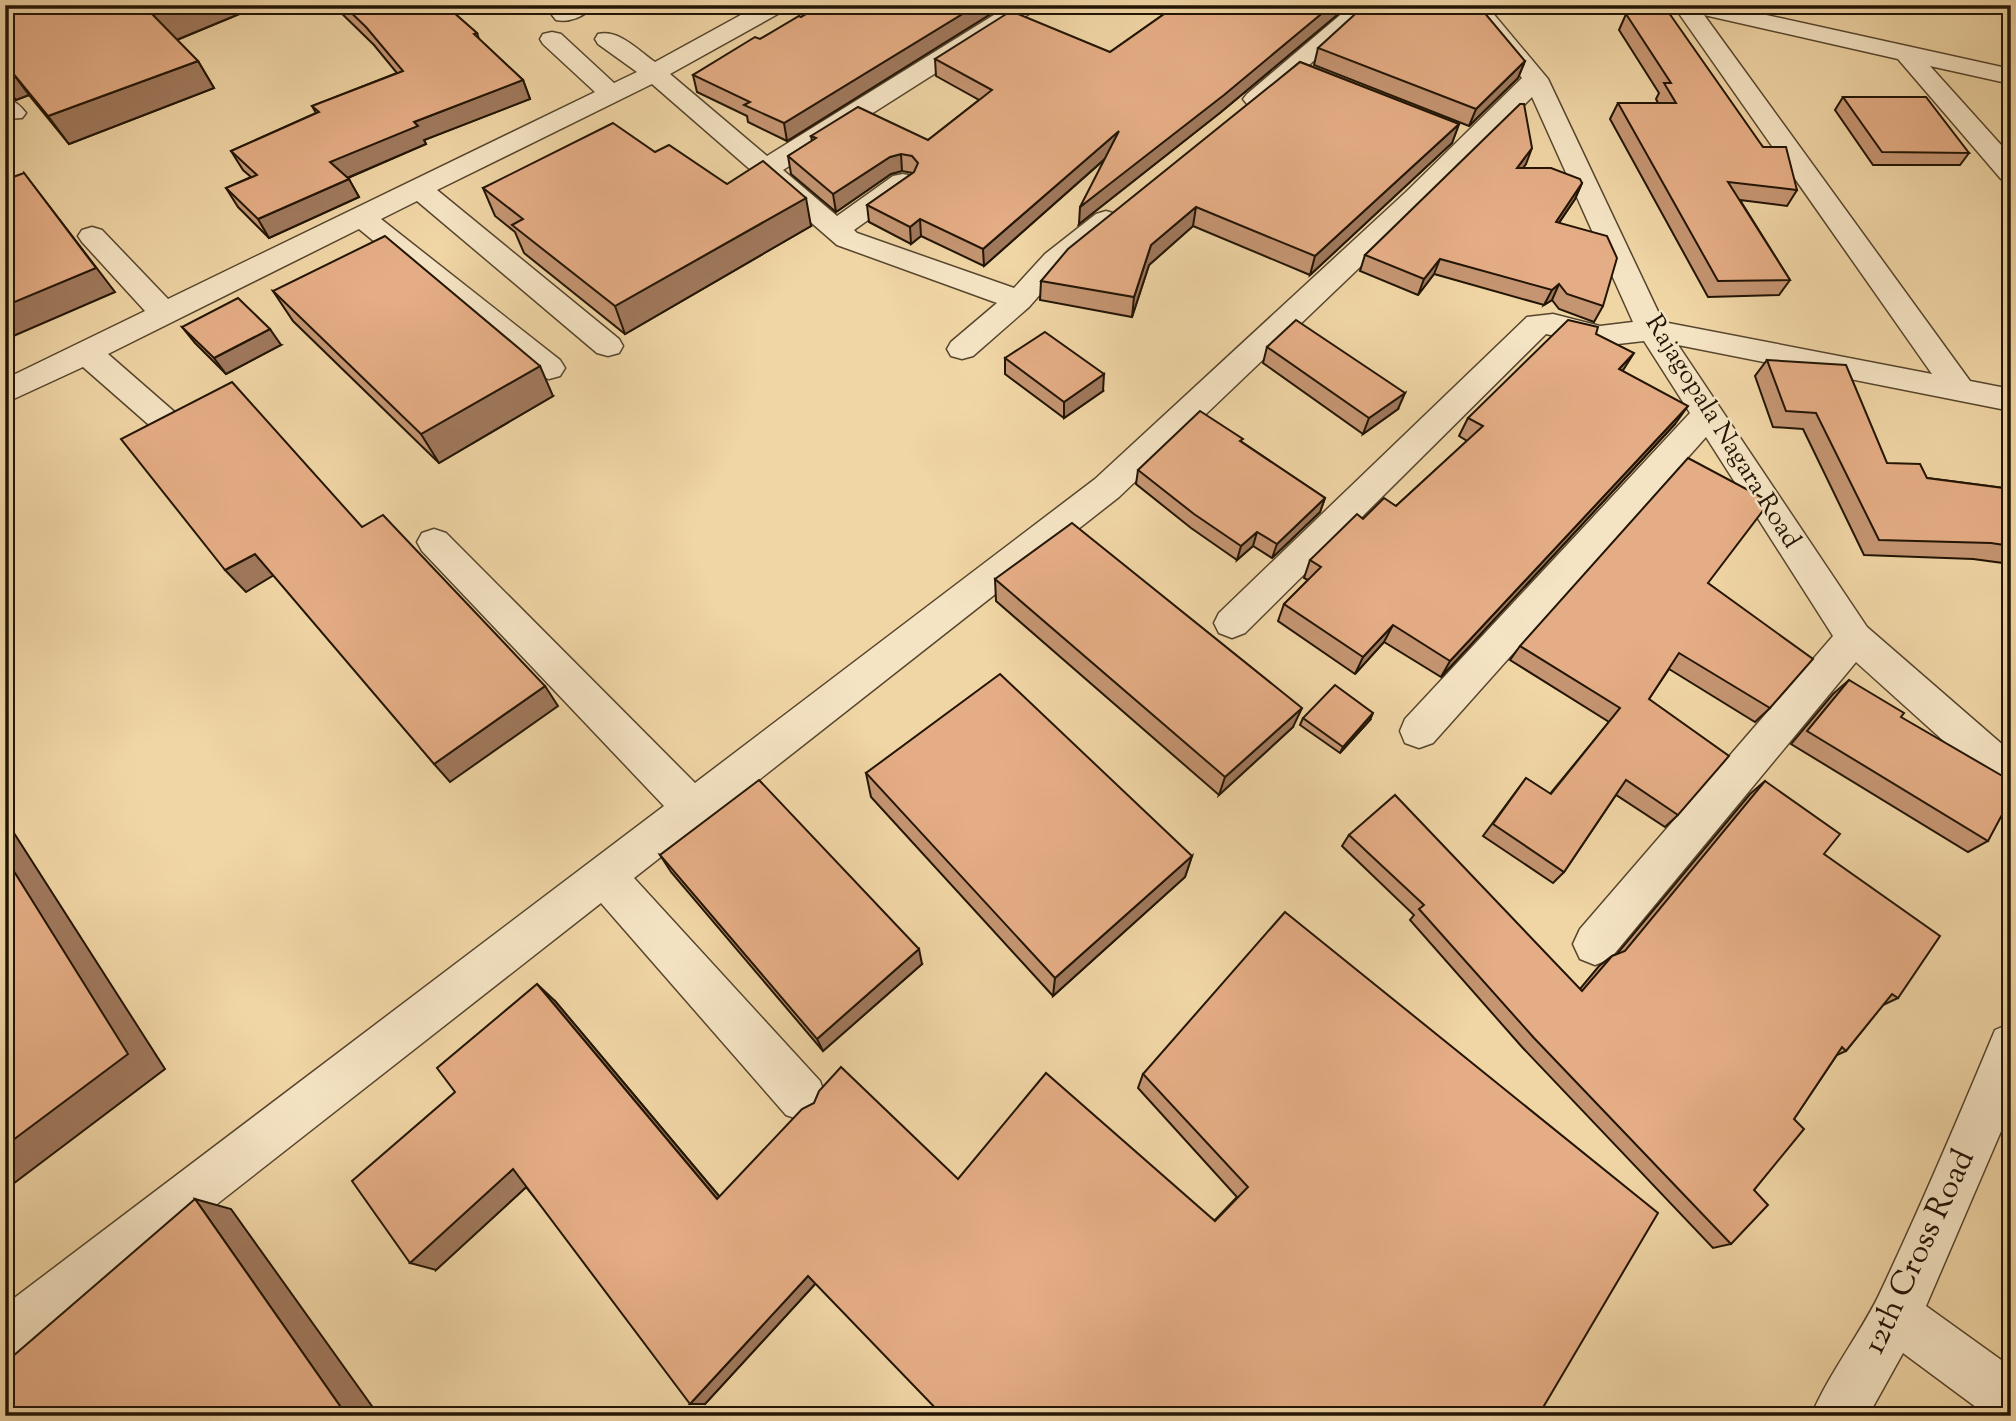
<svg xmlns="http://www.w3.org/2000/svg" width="2016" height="1421" font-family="'Sorts Mill Goudy',serif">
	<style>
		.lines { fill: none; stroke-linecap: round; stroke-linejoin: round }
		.minor-casing { stroke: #56452d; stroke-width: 3 }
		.minor { fill: #f5e4c4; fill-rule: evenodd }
		.wall { fill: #c59572; stroke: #221505; stroke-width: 2 }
		.shaded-wall { fill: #a0795d; stroke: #221505; stroke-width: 2 }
		.building { fill: #e5ad85; stroke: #221505; stroke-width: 2 }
		.labels { text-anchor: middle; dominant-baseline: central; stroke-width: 5; stroke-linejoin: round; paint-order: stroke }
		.street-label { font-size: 26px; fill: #221505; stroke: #f5e4c4 }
		.near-street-label { font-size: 32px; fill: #221505; stroke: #f5e4c4 }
	</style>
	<rect width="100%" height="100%" fill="#f0d5a5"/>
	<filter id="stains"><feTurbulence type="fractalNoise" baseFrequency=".00286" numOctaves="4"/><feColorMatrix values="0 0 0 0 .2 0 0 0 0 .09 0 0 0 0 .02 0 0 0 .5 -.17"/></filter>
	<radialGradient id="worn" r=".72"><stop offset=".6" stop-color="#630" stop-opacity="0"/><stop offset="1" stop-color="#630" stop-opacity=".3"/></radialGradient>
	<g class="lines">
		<g class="minor-casing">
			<g id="minor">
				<path d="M565,5H594C586,16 569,23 556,20L552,15Z"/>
				<path d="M759,5H788L785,10L670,74L767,156L1010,5H1038L1035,10L783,170L837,216L893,176L903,174L913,176L917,182L913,188L854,230L857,233L1014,288L1045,254L1096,214L1106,211L1116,214L1120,220L1065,266L1029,307L973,356L962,359L951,356L947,349L951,342L997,303L837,245L652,84L437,190L619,339L623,346L619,353L608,356L597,353L417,201L381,219L560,360L565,368L560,376L549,379L538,376L359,229L108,354L186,422L191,430L186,438L175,442L164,438L83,367L5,403V379L145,311L82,242L78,236L82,230L92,227L102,230L168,299L595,92L543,44L540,39L543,34L552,32L561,34L614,83L637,72L598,44L595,39L598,34C619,29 639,51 655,62Z"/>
				<polygon points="1352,5 1377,5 1265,104 1256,107 1247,104 1243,99 1247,94"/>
				<polygon points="1462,5 1486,5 1548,79 1663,322 1932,374 1673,5 1721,5 2011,69 2011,84 1930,66 2011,156 2011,181 2001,179 1898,59 1704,15 1970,381 2011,389 2011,411 1678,345 1867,627 2011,752 2011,794 1997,789 1856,662 1610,959 1595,965 1580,959 1573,944 1580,929 1833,636 1706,437 1433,743 1419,748 1405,743 1400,731 1405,719 1690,413 1644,341 1600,346 1546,334 1245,633 1232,638 1219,633 1214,623 1219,613 1527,317 1553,314 1600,326 1633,322 1532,97 1426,204 1119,497 634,878 820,1081 826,1098 820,1115 803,1121 786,1115 601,903 23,1356 5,1364 5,1305 664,806 422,551 417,542 422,533 434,529 446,533 695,783 1095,479 1406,192 1522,78"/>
				<path d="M5,98C15,101 20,105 26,113L22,118L5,119Z"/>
				<path d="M2011,1023V1108L1926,1306L2011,1367V1416H1988L1903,1353L1868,1416H1811C1829,1373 1859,1336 1879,1295C1920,1208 1958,1119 1995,1030Z"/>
			</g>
		</g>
		<use href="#minor" class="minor"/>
	</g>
	<g class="wall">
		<polygon points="5,5 246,5 249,10 177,40 198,61 214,88 69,144 29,95 16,100 5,96"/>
		<polygon points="333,5 445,5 477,33 479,39 523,80 530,99 424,140 426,144 348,178 359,197 269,238 238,207 226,188 251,177 243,170 231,151 316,113 312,106 397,73 374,45"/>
		<polygon points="821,5 1005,5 787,141 748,122 747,116 697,92 693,75 801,17"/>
		<polygon points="1160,5 1349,5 1221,112 1079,224 1104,160 984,266 921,236 911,244 869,222 867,205 913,173 902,171 891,174 836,212 791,174 788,156 812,141 811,136 928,140 979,100 936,76 935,59 1110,52 1171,9"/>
		<polygon points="1626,14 1763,147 1797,190 1787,206 1740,200 1790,280 1779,295 1708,297 1610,119 1618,103 1658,103 1656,99 1659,93 1619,30"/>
		<polygon points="1318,48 1525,61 1518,78 1469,126 1314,65"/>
		<polygon points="1300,62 1459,124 1452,143 1310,275 1193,226 1149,265 1132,317 1040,300 1041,281"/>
		<polygon points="1843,97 1969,153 1960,165 1873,165 1835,110"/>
		<polygon points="655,152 727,184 811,226 625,334 524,253 515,232 495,216 483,188"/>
		<polygon points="1526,164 1522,168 1582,183 1575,199 1559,223 1603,306 1594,322 1559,309 1552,300 1544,305 1434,274 1418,295 1360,271 1365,255"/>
		<polygon points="273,291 553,396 439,463 293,321"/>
		<polygon points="182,327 281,345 226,374 195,343"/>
		<polygon points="1596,334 1623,371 1675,424 1441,677 1384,642 1355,674 1278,621 1284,604 1308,580 1304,578 1310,560 1363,519 1396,506 1467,441 1459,436 1468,418"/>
		<polygon points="1267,347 1398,409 1363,434 1263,363"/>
		<polygon points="1005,358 1103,391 1064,418 1005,374"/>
		<polygon points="1767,360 1887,463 1927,478 2011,489 2011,564 1973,559 1864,555 1803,429 1773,427 1755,376"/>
		<polygon points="1242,442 1325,498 1320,512 1272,558 1253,546 1237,560 1191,528 1136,484 1138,470"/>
		<polygon points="995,579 1293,727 1219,795 996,601"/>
		<polygon points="1708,583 1770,708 1755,722 1669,669 1649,699 1678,815 1665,827 1616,795 1564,872 1553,883 1483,836 1526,778 1550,794 1609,722 1510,660 1520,646"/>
		<polygon points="1849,680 1901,717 1988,841 1968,852 1791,744 1833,694"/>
		<polygon points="1303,718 1370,720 1340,753 1300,725"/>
		<polygon points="866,773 1192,856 1185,877 1053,996 871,797"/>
		<polygon points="1765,781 1824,854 1898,998 1883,1005 1846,1051 1837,1055 1794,1119 1754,1190 1731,1244 1713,1248 1522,1047 1410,920 1414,915 1342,846 1349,835 1580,989 1599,966 1612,956 1617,954 1750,794"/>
		<polygon points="660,855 922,964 823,1051 671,872"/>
		<polygon points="555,1001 719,1196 958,1179 1215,1220 1237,1197 1138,1088 1143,1074 1658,1213 816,1283 705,1404 526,1187 436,1270 455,1092"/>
	</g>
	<g class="shaded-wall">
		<polygon points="177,5 246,5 249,10 169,43 153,15"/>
		<polygon points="977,5 1005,5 787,141 784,123"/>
		<polygon points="1332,5 1349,5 1221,112 1079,224 1080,207"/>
		<polygon points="198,61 214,88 69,144 48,116"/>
		<polygon points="1525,61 1518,78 1469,126 1476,109"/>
		<polygon points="8,67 29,95 16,100 5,85 5,69"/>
		<polygon points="523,80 530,99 424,140 426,144 340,181 330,162 414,122"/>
		<polygon points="1459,124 1452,143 1310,275 1315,256"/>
		<polygon points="1119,131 1117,148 984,266 983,249"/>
		<polygon points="1532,148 1526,164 1511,184 1517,168"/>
		<polygon points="901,154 902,171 891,174 836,212 833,194 890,157"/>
		<polygon points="24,173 115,292 11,337 5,331 5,306"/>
		<polygon points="349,179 359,197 269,238 258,219"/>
		<polygon points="1582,183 1575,199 1549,237 1556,222"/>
		<polygon points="806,198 811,226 625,334 615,306"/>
		<polygon points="1196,207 1193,226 1149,265 1132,317 1134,297 1151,245"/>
		<polygon points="920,219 921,236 911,244 910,227"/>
		<polygon points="1440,259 1434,274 1418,295 1424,279"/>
		<polygon points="1559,284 1552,300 1544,305 1552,290"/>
		<polygon points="270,329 281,345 226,374 214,358"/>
		<polygon points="1634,353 1622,372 1619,369"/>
		<polygon points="540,366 553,396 439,463 421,434"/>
		<polygon points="1104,374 1103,391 1064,418 1064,402"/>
		<polygon points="1405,393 1398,409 1363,434 1369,418"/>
		<polygon points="1688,406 1675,424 1441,677 1450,661"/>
		<polygon points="1325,498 1320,512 1272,558 1277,544"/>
		<polygon points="1257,532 1253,546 1237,560 1241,546"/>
		<polygon points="255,554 274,575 246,592 225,570"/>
		<polygon points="1393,625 1384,642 1355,674 1363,657"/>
		<polygon points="545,686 558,706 450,782 434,764"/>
		<polygon points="1302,708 1293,727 1219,795 1225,777"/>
		<polygon points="1373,713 1370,720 1340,753 1343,747"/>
		<polygon points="5,819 165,1069 5,1190"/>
		<polygon points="1192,856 1185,877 1053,996 1055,978"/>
		<polygon points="919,949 922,964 823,1051 817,1039"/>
		<polygon points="537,984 555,1001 729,1208 717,1199"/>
		<polygon points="513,1169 534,1180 436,1270 410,1263"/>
		<polygon points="195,1199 231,1209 379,1416 347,1416"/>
		<polygon points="808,1276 817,1282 705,1404 690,1404"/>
	</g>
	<g class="building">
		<polygon points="5,5 177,5 153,15 198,61 48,116 8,67 5,69"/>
		<polygon points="343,5 445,5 477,33 474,34 523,80 414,122 418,126 330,162 349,179 258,219 226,188 257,175 231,151 319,112 312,106 403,71 366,27"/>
		<polygon points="821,5 977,5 784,123 744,105 750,102 693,75 755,37 760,39 799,16 801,17"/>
		<polygon points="1177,5 1332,5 1224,95 1080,207 1119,131 983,249 920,219 910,227 867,205 914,172 918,163 912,156 901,154 890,157 833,194 788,156 816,138 811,136 858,107 928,140 992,90 935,59 1011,11 1110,52"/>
		<polygon points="1365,5 1478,5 1525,61 1476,109 1318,48"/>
		<polygon points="1669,13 1763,147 1786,147 1797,190 1728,182 1790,280 1718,281 1618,103 1676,103 1664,83 1671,83 1626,14"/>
		<polygon points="1300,62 1459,124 1315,256 1196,207 1151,245 1134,297 1041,281 1068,249"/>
		<polygon points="1843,97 1926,97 1969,153 1882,152"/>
		<polygon points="1520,104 1524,104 1532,148 1517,168 1551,168 1580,179 1582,183 1556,222 1607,236 1617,258 1603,306 1567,294 1559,284 1552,290 1440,259 1424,279 1365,255"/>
		<polygon points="613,123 655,152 669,145 727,184 763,161 806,198 615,306 512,225 523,219 483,188"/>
		<polygon points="24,173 96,268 5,306 5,180"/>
		<polygon points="385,236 540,366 421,434 273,291"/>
		<polygon points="238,298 270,329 214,358 182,327"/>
		<polygon points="1296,320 1405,393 1369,418 1267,347"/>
		<polygon points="1568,320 1598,327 1596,334 1634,353 1619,369 1688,406 1450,661 1393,625 1363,657 1284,604 1321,567 1310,560 1357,514 1363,519 1384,498 1396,506 1483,426 1468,418"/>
		<polygon points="1045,332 1104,374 1064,402 1005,358"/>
		<polygon points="1767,360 1846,365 1887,463 1920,464 1927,478 2011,489 2011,546 1991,543 1879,540 1816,413 1786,411"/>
		<polygon points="232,382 362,527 383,515 545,686 434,764 255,554 225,570 121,439"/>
		<polygon points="1200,411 1243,439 1240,441 1325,498 1277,544 1257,532 1241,546 1194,514 1138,470"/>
		<polygon points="1688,458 1765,499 1768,504 1708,583 1813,659 1770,708 1679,653 1649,699 1729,756 1678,815 1626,780 1564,872 1493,824 1526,778 1551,794 1620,708 1520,646"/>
		<polygon points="1072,523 1302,708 1225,777 995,579"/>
		<polygon points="1000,674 1192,856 1055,978 866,773"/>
		<polygon points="1849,680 1904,713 1901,717 2011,781 2011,798 1988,841 1807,731"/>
		<polygon points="1335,685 1373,713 1343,747 1303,718"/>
		<polygon points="759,780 919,949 817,1039 660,855"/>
		<polygon points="1765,781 1840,834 1824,854 1940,936 1898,998 1892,994 1846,1051 1842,1047 1794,1119 1804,1129 1754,1190 1768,1205 1731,1244 1534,1038 1419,909 1424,905 1349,835 1395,795 1582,991 1612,956 1625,951"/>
		<polygon points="5,857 128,1054 5,1146"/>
		<polygon points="1285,912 1658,1213 1538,1416 943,1416 808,1276 690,1404 513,1169 410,1263 352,1181 455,1092 437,1068 537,984 717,1199 802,1109 814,1103 819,1091 841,1067 958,1179 1046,1073 1215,1221 1248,1187 1143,1074"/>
		<polygon points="195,1199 347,1416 5,1416 5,1363"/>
	</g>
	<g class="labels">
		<g class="street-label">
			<text transform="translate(1722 432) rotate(58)">Rajagopala Nagara Road</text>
		</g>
		<g class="near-street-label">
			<text transform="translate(1920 1252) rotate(-65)">12th Cross Road</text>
		</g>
	</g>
	<rect width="2016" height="1421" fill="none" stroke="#f0d5a5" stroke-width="28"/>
	<rect x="7" y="7" width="2002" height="1407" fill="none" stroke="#221505" stroke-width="3.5"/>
	<rect x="14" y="14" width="1988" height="1393" fill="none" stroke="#221505" stroke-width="2"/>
	<rect width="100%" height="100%" filter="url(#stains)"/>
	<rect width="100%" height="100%" fill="url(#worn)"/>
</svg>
